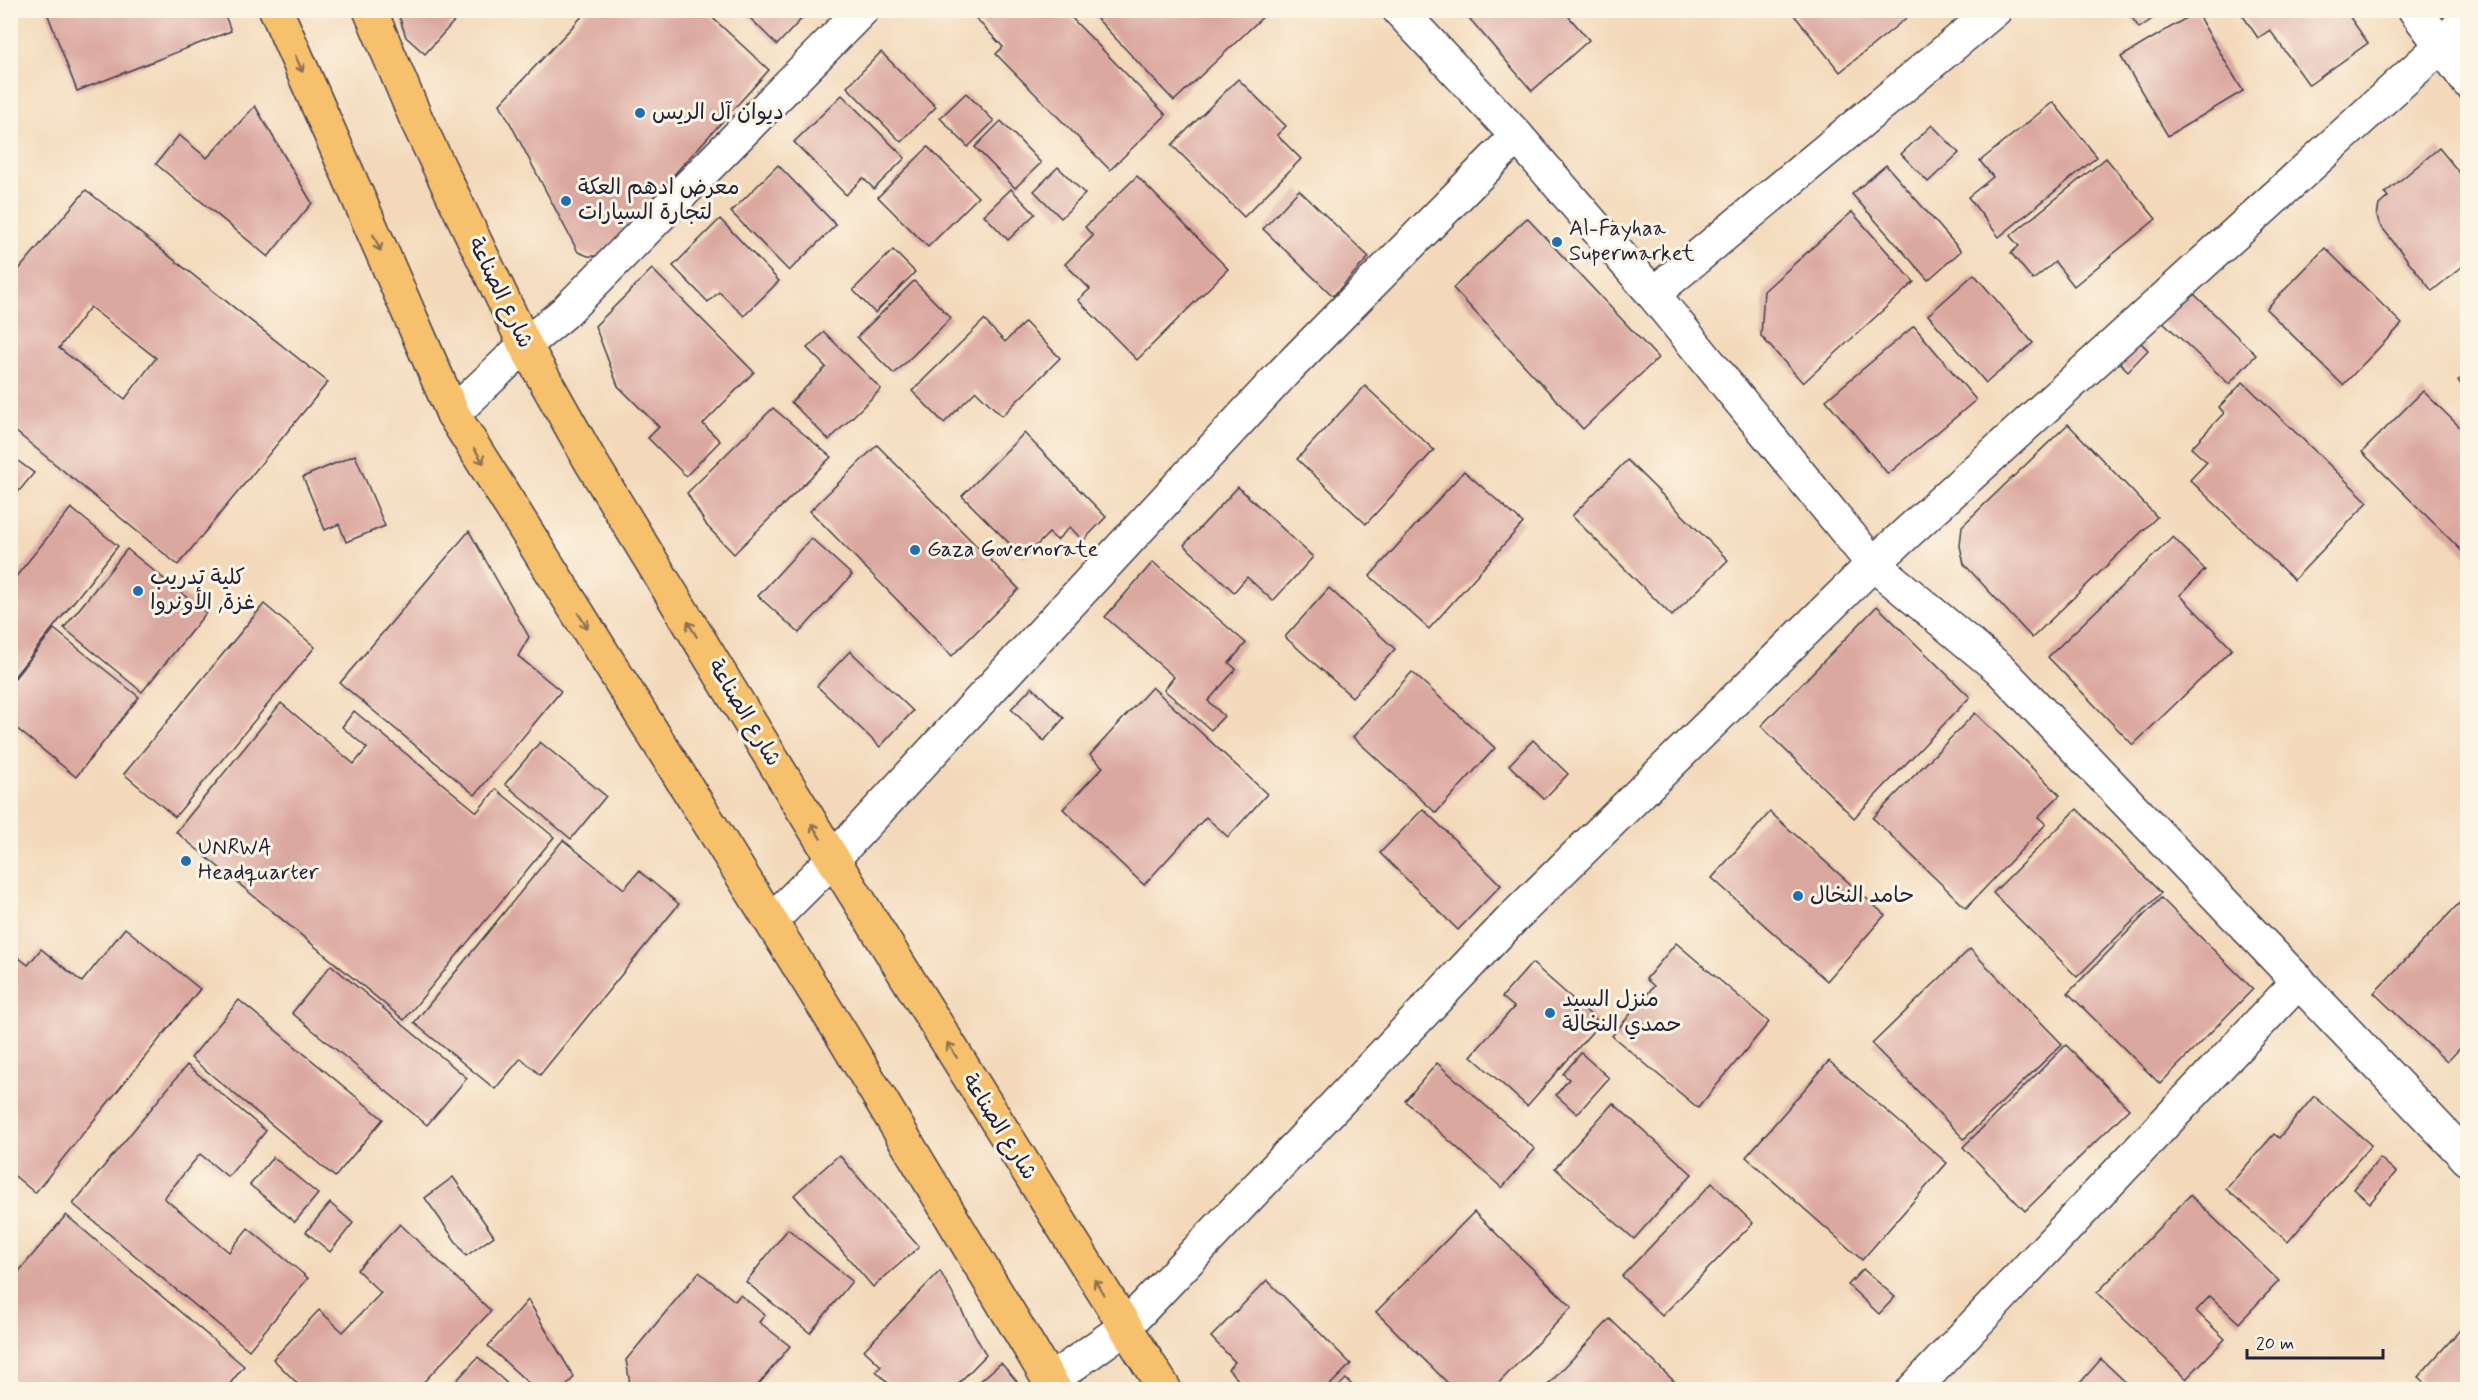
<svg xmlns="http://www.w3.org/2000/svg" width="2478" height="1400" font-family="Mynerve,'Playpen Sans Arabic',sans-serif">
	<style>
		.building { fill: #dba8a0; fill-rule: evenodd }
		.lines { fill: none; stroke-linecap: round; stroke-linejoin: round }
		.minor-casing { stroke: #413d4e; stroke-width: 36 }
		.major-casing { stroke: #413d4e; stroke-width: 36 }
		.minor { stroke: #fff; stroke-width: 33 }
		.major { stroke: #f7c06c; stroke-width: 33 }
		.oneway { stroke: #8c7154 }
		.poi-dot { fill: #1f6fb2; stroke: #fcf5e5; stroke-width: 2 }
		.labels { text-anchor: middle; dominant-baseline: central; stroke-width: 6; stroke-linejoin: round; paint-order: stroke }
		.poi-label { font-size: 22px; fill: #22223b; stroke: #fcf5e5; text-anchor: start }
		.street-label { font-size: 22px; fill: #22223b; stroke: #fcf5e5 }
	</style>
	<rect width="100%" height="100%" fill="#fcf5e5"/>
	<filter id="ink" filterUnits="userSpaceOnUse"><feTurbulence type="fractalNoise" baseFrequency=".0167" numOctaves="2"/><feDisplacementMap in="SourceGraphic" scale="12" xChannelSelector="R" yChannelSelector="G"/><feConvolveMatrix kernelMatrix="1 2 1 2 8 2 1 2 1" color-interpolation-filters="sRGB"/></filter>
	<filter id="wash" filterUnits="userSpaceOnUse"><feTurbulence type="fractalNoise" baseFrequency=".008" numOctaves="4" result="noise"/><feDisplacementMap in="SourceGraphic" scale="24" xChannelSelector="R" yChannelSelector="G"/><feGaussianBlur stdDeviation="1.35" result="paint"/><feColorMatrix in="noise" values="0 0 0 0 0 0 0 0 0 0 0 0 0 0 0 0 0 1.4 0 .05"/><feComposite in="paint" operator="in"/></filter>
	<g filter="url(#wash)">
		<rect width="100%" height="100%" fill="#f3d9ba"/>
		<g id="blocks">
			<g class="building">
				<polygon points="46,10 223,10 231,31 77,91"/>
				<polygon points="397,10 464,10 425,54 406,37"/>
				<polygon points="588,10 704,10 769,70 600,256 588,256 578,252 500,104"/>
				<polygon points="742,10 807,10 808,12 777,45"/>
				<polygon points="968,10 1064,10 1166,115 1110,170 996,54 1003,47"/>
				<polygon points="1089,10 1270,10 1174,101"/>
				<polygon points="1462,10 1563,10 1589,40 1532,91"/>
				<polygon points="1790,10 1916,10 1840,72"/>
				<polygon points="2127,10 2160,10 2161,13 2139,28"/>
				<polygon points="2239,10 2345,10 2368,43 2309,85 2270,30 2258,38"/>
				<polygon points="2196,12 2243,91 2168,136 2121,57"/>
				<polygon points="881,52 936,107 901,142 847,87"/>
				<polygon points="1238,79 1286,126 1277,135 1301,159 1244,217 1172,145"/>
				<polygon points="966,93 994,121 968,147 940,118"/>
				<polygon points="842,95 905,158 874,189 863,178 846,195 794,142"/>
				<polygon points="2053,102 2097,157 1999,237 1968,197 1993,177 1980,161"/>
				<polygon points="255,106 312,203 268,257 156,164 179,135 207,158"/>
				<polygon points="1001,121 1041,163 1015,188 975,147"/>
				<polygon points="1932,125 1959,153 1928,182 1901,154"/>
				<polygon points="928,147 978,197 928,247 878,197"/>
				<polygon points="2439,148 2468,183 2468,262 2432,291 2380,225 2377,216 2379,205 2388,197 2385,193"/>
				<polygon points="2106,158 2156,219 2074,286 2055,262 2033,280 2011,253 2019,246 2010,236"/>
				<polygon points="778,165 836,225 789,271 731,212"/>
				<polygon points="1886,165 1961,251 1928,280 1852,194"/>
				<polygon points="1058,167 1085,194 1061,218 1034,191"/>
				<polygon points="1137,176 1228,269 1137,360 1078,300 1090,289 1065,264 1093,236 1085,227"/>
				<polygon points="1011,189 1035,214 1008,240 984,215"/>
				<path d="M86,190L328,382L178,565L10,427V280ZM90,307L156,358L125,399L59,348Z"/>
				<polygon points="1299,190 1369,257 1333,296 1263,229"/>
				<polygon points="1852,212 1914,282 1803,383 1761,336 1764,291"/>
				<polygon points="1527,218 1658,358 1583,429 1453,288"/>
				<polygon points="720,219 779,281 744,316 719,292 708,302 673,266"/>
				<polygon points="2325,248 2402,324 2343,385 2266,309"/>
				<polygon points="893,250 915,272 875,313 853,290"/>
				<polygon points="652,269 754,372 703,424 720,441 686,476 648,438 659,427 618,386 595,326"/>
				<polygon points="1974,274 2033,343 1986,383 1928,315"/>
				<polygon points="914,281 951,318 894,374 857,337"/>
				<polygon points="2191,291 2256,355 2229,384 2162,321"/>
				<polygon points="984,320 1005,342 1025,322 1060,358 1002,416 976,391 944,423 912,391"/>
				<polygon points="1914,326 1976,400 1888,474 1826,400"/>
				<polygon points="824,332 881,389 829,440 791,402 826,367 807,348"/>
				<polygon points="2138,340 2148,350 2128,371 2118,361"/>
				<polygon points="2468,372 2468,391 2458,381"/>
				<polygon points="2243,382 2368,502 2294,580 2190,480 2207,462 2191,448 2224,413 2219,407"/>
				<polygon points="1365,386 1434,450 1366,524 1297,459"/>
				<polygon points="2423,391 2468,435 2468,557 2362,452"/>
				<polygon points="773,408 831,457 734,554 707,526 687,493"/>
				<polygon points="2068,424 2157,517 2032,638 1964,564 1960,546 1962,526"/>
				<polygon points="1024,433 1106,517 1083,541 1070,527 1057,540 1049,533 1024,558 962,496"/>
				<polygon points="877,445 1019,589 952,656 810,511"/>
				<polygon points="10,455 34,473 10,502"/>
				<polygon points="355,455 385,526 346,542 339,524 325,530 303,477"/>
				<polygon points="1627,460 1728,560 1672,616 1572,516"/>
				<polygon points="1464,471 1523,523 1429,629 1370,576"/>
				<polygon points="1238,487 1313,557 1273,601 1247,577 1234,592 1184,545"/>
				<polygon points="71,508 118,546 10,682 10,584"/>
				<polygon points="469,531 529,637 518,656 561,691 475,795 340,683"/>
				<polygon points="2173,537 2205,570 2180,595 2232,649 2133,745 2048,657"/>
				<polygon points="811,538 852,575 799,633 758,596"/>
				<polygon points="127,549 206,613 142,692 64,628"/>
				<polygon points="1153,562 1246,643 1229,663 1236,669 1208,701 1224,716 1211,730 1164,690 1174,677 1105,617"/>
				<polygon points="1329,588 1395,649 1352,697 1285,637"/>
				<polygon points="264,604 315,647 175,817 124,774"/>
				<polygon points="1877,606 1970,697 1854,818 1761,726"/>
				<polygon points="54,629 139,697 76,777 10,723 10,684"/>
				<polygon points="850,651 913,711 880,747 817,686"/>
				<polygon points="1412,672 1495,748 1436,813 1353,737"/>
				<polygon points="1032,687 1064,718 1044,741 1011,709"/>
				<polygon points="1152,687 1267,794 1228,837 1206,817 1144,885 1063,809 1103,767 1090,755"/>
				<polygon points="281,703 354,764 367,748 342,727 354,711 477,812 496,789 554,837 404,1020 176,832"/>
				<polygon points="1975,713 2060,795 2038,817 2046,824 1966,908 1873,818"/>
				<polygon points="1533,740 1568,774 1544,799 1509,765"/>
				<polygon points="540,742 606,796 571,839 505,784"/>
				<polygon points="1423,809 1501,885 1458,930 1380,853"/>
				<polygon points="2077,809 2161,893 2077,977 1993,893"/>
				<polygon points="1770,812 1885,915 1827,981 1712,878"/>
				<polygon points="563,840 624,889 639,871 679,904 540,1075 521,1058 495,1089 414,1023"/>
				<polygon points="2468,894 2468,1040 2447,1062 2374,993"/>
				<polygon points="2161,898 2253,989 2160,1084 2068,993"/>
				<polygon points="125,928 200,989 35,1193 10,1172 10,951 28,965 41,949 82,982"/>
				<polygon points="1676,943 1769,1022 1698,1108 1612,1036 1654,986 1646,979"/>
				<polygon points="1970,949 2062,1044 1964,1139 1872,1044"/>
				<polygon points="1532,963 1600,1023 1527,1106 1471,1056 1514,1007 1502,997"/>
				<polygon points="331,965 467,1078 427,1125 292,1013"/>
				<polygon points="239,1000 383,1119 335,1177 191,1058"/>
				<polygon points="2066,1045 2129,1109 2025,1211 1963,1147"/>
				<polygon points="1581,1053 1609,1078 1577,1114 1556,1095 1569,1079 1563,1074"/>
				<polygon points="1829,1061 1947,1163 1862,1260 1746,1157"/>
				<polygon points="1437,1063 1535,1149 1502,1188 1405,1101"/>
				<polygon points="187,1065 266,1131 228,1177 200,1154 164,1198 229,1252 248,1228 308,1278 249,1350 73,1204"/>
				<polygon points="2314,1096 2371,1145 2288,1242 2226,1189 2274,1134 2279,1138"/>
				<polygon points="1613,1103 1692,1174 1634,1239 1555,1168"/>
				<polygon points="839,1155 919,1247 873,1287 794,1195"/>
				<polygon points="273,1157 318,1194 295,1222 250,1185"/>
				<polygon points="2380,1158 2396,1172 2370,1203 2354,1189"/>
				<polygon points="453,1177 494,1236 466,1256 425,1198"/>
				<polygon points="1712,1183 1753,1223 1662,1316 1622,1276"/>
				<polygon points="2190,1195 2279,1281 2239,1323 2210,1296 2196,1311 2225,1339 2186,1379 2097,1293"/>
				<polygon points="330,1203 353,1223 330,1252 306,1232"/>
				<polygon points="1474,1212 1572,1307 1492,1390 1455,1390 1376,1312"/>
				<polygon points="66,1215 244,1366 225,1390 10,1390 10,1282"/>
				<polygon points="400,1224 491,1311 416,1390 304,1390 273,1359 319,1310 343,1332 381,1293 357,1270"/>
				<polygon points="788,1229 852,1281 810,1333 746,1282"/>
				<polygon points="1863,1269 1895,1297 1879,1314 1848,1285"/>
				<polygon points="940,1271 986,1355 952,1390 895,1390 876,1371 881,1366 864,1350"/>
				<polygon points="699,1272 735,1301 740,1295 765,1315 759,1322 790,1346 754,1390 631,1390 626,1360"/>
				<polygon points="1267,1280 1351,1364 1325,1390 1248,1390 1228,1369 1235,1362 1211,1337"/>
				<polygon points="528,1300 574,1377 563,1390 536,1390 488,1346"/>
				<polygon points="1610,1319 1683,1390 1543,1390"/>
				<polygon points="2468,1321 2468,1390 2433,1390 2418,1377"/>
				<polygon points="478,1357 514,1390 448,1390"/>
				<polygon points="2101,1359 2134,1390 2074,1390"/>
				<polygon points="1001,1363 1020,1385 1014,1390 970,1390"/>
				<polygon points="1346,1379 1357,1390 1335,1390"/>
			</g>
		</g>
	</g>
	<g filter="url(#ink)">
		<use href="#blocks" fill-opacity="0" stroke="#413d4e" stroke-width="1.5"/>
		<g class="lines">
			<g class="minor-casing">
				<g id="minor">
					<polyline points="1399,10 1517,136 1653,294 1873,564 2000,669 2468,1159"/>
					<polyline points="2415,10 2468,82"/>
					<polyline points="1653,294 1995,10"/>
					<polyline points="453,414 525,345 564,313 862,10"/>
					<polyline points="771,921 833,859 1284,372 1517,136"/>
					<polyline points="1050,1381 1124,1328 1513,918 1873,564 2440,47 2468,17"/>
					<polyline points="1913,1390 2299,981"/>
				</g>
			</g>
			<g class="major-casing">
				<g id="major">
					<polyline points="276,10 453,414 842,1035 1055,1390"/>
					<polyline points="370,10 417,121 525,345 591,462 833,859 1165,1390"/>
				</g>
			</g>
			<use href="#minor" class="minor"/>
			<use href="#major" class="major"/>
		</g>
		<defs><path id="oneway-shaft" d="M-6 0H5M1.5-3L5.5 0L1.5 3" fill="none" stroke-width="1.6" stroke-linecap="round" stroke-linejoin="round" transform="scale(1.5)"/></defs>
		<g class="oneway">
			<use href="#oneway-shaft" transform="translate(299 64) rotate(66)"/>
			<use href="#oneway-shaft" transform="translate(377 243) rotate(66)"/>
			<use href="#oneway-shaft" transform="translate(479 456) rotate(58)"/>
			<use href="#oneway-shaft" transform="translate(583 621) rotate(58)"/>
			<use href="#oneway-shaft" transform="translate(692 629) rotate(-121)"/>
			<use href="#oneway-shaft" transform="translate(816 831) rotate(-121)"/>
			<use href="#oneway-shaft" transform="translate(952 1050) rotate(-122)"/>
			<use href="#oneway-shaft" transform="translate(1099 1287) rotate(-122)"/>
		</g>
	</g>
	<g class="poi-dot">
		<circle cx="640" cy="113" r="6"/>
		<circle cx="566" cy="201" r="6"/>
		<circle cx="1557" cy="242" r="6"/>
		<circle cx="915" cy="550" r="6"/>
		<circle cx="138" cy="591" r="6"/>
		<circle cx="186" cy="861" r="6"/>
		<circle cx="1798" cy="896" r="6"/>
		<circle cx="1550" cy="1013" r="6"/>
	</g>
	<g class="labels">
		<g class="poi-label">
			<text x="652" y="113">ديوان آل الريس</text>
			<text x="578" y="188">معرض ادهم العكة<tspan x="578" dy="25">لتجارة السيارات</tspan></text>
			<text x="1569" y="229">Al-Fayhaa<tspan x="1569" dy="25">Supermarket</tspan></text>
			<text x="927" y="550">Gaza Governorate</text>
			<text x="150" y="578">كلية تدريب<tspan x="150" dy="25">غزة, الأونروا</tspan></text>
			<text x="198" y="848">UNRWA<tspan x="198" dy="25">Headquarter</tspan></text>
			<text x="1810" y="896">حامد النخال</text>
			<text x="1562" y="1000">منزل السيد<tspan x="1562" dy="25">حمدي النخالة</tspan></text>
		</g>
		<g class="street-label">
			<text transform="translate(500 293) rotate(64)">شارع الصناعة</text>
			<text transform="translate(744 713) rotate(59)">شارع الصناعة</text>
			<text transform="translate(999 1127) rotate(58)">شارع الصناعة</text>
		</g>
	</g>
	<rect width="2478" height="1400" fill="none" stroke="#fcf5e5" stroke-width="36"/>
	<path d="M2247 1349v9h136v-9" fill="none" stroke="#22223b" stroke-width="3"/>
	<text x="2256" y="1349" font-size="18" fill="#22223b" stroke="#fcf5e5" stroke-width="4.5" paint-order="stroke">20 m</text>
</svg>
